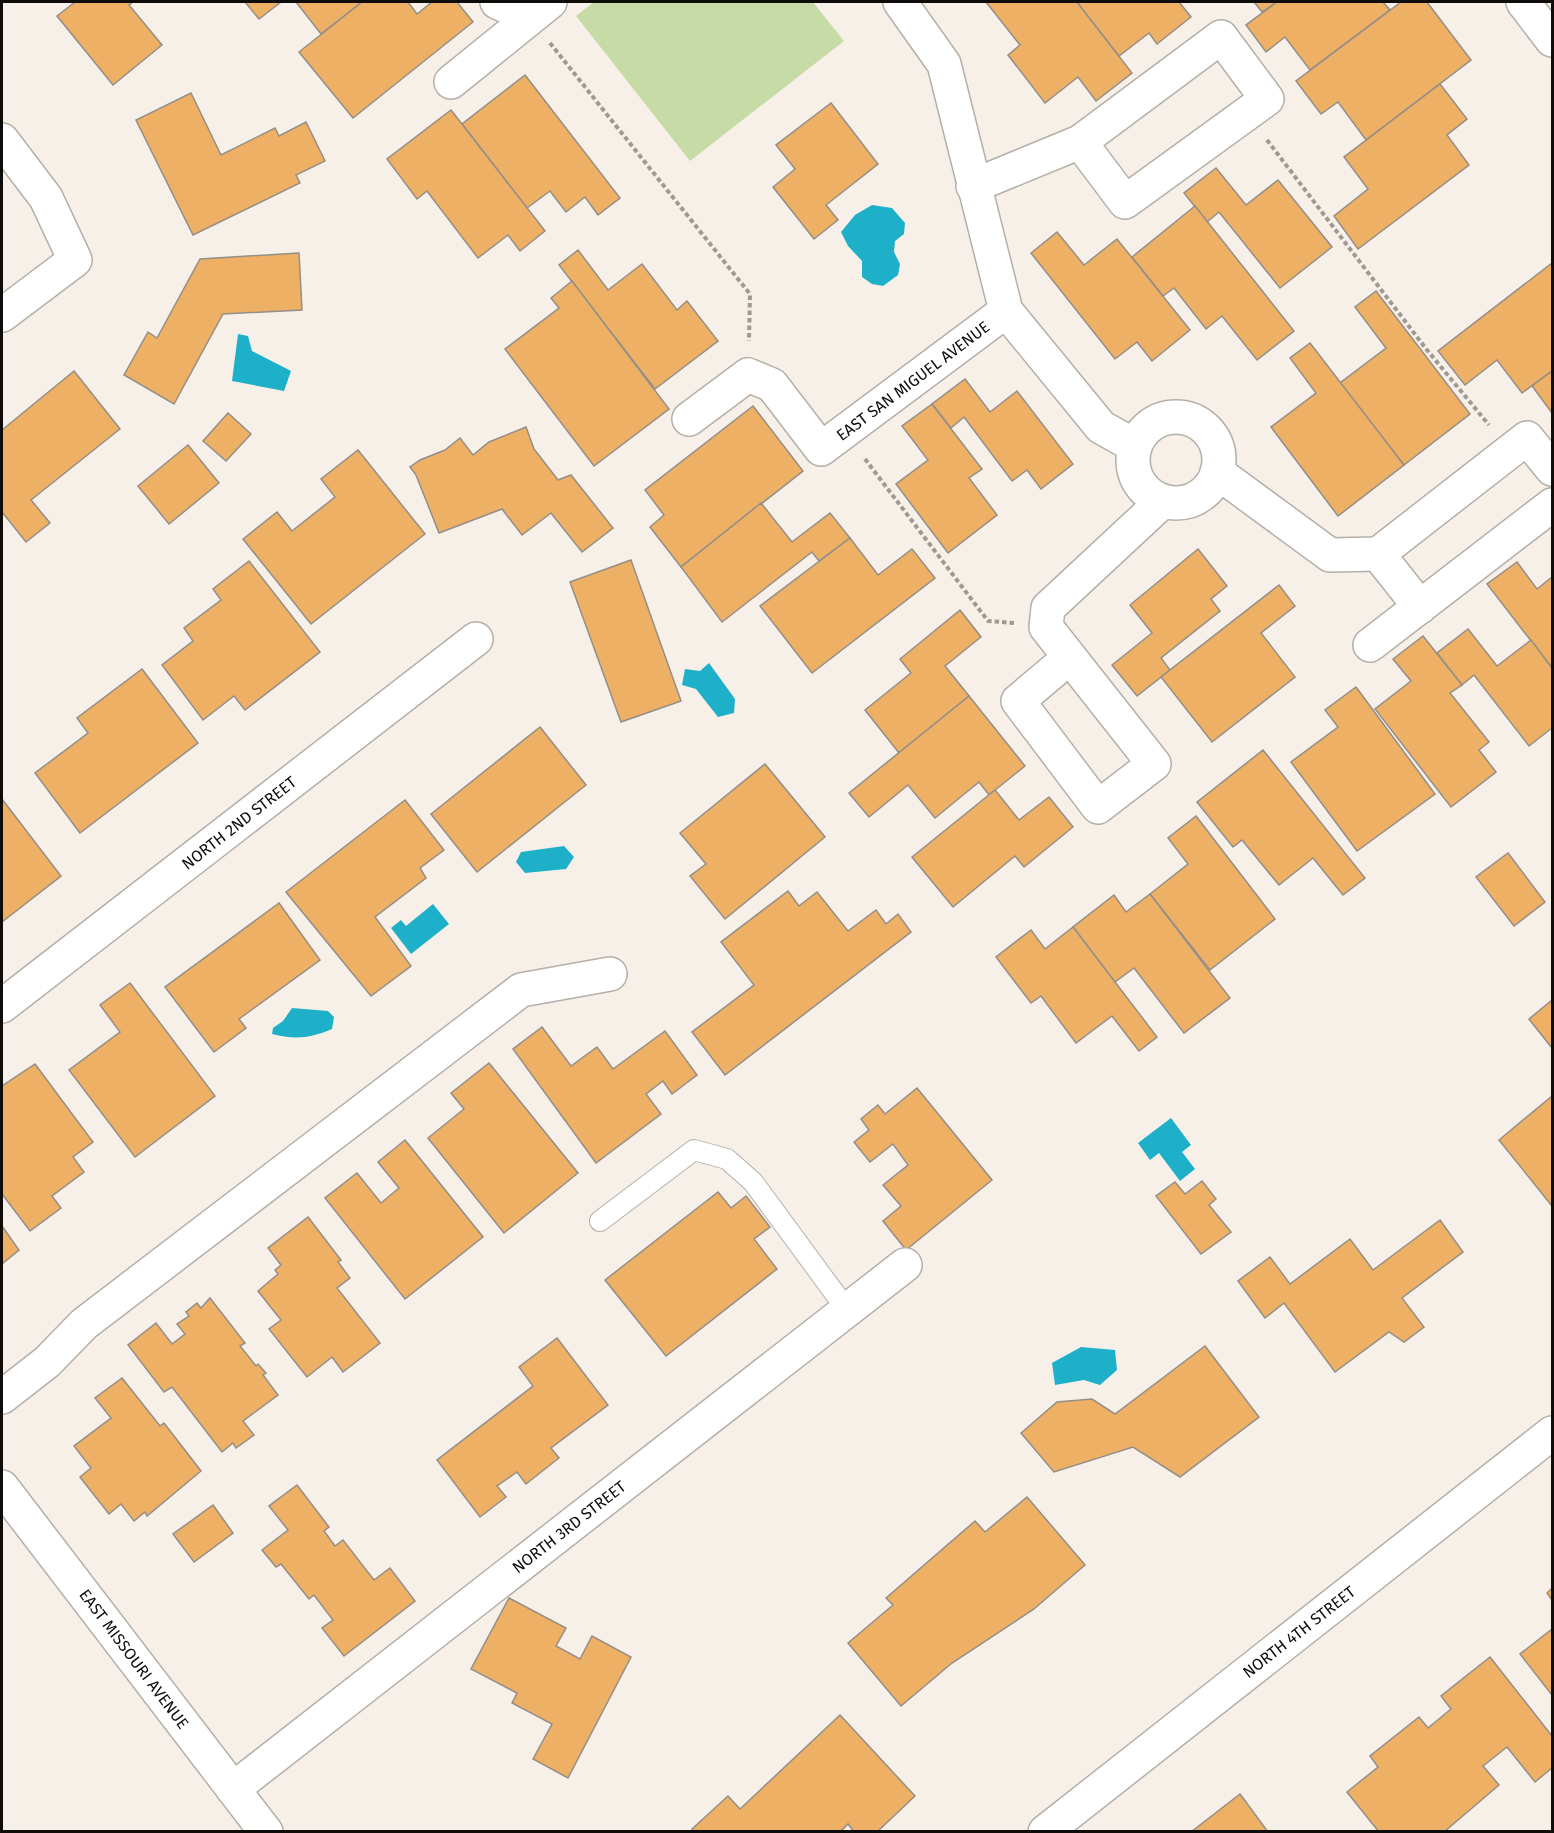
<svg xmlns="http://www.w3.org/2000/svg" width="1554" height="1833" font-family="'Fira Sans',sans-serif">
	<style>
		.green { fill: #c6dba6 }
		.water { fill: #1fb0c9 }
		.building { fill: #edb065; stroke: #948e87; stroke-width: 1.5 }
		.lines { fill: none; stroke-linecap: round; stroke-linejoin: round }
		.lane-casing { stroke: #b5afa8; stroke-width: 22 }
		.street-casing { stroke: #b5afa8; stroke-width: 36 }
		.secondary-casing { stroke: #b5afa8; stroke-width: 36 }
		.path { stroke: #9e9993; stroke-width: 4; stroke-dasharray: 4.5 3; stroke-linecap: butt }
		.lane { stroke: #fff; stroke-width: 20 }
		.street { stroke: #fff; stroke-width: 33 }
		.secondary { stroke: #fff; stroke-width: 33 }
		.labels { text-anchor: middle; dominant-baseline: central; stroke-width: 5; stroke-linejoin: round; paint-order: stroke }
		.street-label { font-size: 16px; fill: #0e0c09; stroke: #fff }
	</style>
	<rect width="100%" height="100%" fill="#f7f0e9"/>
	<polygon class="green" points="594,2 813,2 844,41 690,161 576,16"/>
	<g class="water">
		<polygon points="872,205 892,208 905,223 904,234 895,241 894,252 900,264 898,275 883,286 872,284 862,277 862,261 848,246 841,232 855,215"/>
		<polygon points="238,334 248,336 252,351 291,371 284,391 232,381"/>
		<polygon points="709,663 735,699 734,713 718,717 696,689 682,685 685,669 700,671"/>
		<polygon points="564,846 574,857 566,869 525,873 516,862 521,852"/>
		<polygon points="433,904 449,924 411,954 391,928 401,920 406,926"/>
		<path d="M292,1008L328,1011L334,1017L332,1029C311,1038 295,1040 272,1034L273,1028L283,1021Z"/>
		<polygon points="1171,1118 1191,1145 1182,1152 1195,1169 1180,1181 1159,1153 1150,1160 1138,1143"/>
		<polygon points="1081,1347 1115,1350 1117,1370 1100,1385 1084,1380 1055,1385 1052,1363"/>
	</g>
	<g class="building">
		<polygon points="75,2 133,2 129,5 162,45 113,85 57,16"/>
		<polygon points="245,2 281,2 259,19"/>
		<polygon points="296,2 362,2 321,34"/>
		<polygon points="362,2 408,2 417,14 432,2 457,2 473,22 353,118 299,52"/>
		<polygon points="986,2 1077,2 1132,73 1096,101 1078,77 1045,103 1008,55 1020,45"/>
		<polygon points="1077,2 1179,2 1191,17 1157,44 1149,33 1119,56"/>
		<polygon points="1254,2 1277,2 1262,12"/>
		<polygon points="1277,2 1383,2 1390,10 1310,70 1285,37 1266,52 1246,25"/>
		<polygon points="1401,2 1427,2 1471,60 1366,140 1338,102 1321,114 1296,81"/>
		<polygon points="525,75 620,198 598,215 585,197 566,212 550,191 527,208 462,124"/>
		<polygon points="1440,84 1467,119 1447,135 1469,165 1358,249 1334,216 1368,189 1344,157"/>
		<polygon points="191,93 221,155 275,128 279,136 306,122 325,161 296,175 300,183 193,235 136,120"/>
		<polygon points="831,103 878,164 826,205 838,220 814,239 773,187 795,169 776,145"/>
		<polygon points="451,110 545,231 520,251 508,235 478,258 427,191 417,199 387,159"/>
		<polygon points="1216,168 1246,205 1278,180 1332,247 1280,288 1219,212 1207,222 1184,193"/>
		<polygon points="1195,206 1294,331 1257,360 1222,316 1206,329 1174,288 1163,296 1132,257"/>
		<polygon points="1057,232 1084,265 1117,239 1190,330 1152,361 1137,342 1115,359 1031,253"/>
		<polygon points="578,250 608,290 642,264 677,310 687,301 718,341 655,389 559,265"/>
		<polygon points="299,253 302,310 223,314 174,404 124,375 148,332 157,338 200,259"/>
		<polygon points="1552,263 1552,371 1522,393 1497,360 1465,385 1438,351"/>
		<polygon points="572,281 669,409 594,466 505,349 559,308 551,298"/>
		<polygon points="1376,291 1470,414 1404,465 1340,383 1386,348 1355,307"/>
		<polygon points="1310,343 1404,465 1338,516 1271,427 1316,393 1290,358"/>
		<polygon points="74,371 120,429 31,500 50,523 26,542 2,512 2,430"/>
		<polygon points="1552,371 1552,413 1532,386"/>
		<polygon points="965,379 990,412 1017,391 1073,464 1041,489 1027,470 1012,481 964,417 951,428 932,404"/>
		<polygon points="932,404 982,469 969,478 997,515 948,553 896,484 928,460 902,426"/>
		<polygon points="753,406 803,471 681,567 650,527 664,515 645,490"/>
		<polygon points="228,413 251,434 226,461 203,441"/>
		<polygon points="526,427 534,449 558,480 571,475 613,528 582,552 551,513 522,535 502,509 439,533 416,475 410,467 420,460 445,450 460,438 473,455 489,442"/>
		<polygon points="188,445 219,483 169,524 138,486"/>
		<polygon points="358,450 425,534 311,624 243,539 277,512 292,531 335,497 321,479"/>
		<polygon points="761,503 792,542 830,513 850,538 819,561 812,552 722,622 681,567"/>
		<polygon points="850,538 878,575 912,549 935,578 812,673 760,606"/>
		<polygon points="1198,549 1227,586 1211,599 1220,611 1161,658 1170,670 1137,696 1112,665 1152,633 1130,605"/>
		<polygon points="631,560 681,701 621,722 570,582"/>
		<polygon points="249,561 320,652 245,710 234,696 203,720 162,665 193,641 184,628 221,600 213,589"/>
		<polygon points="1517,562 1537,589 1552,577 1552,668 1487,584"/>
		<polygon points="1279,585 1295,606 1261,633 1295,677 1212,742 1161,677"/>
		<polygon points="960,610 981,637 945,666 969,696 899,753 865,710 911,673 900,659"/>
		<polygon points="1468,629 1497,666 1531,640 1552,668 1552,728 1529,746 1474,675 1462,685 1437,653"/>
		<polygon points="1423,636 1462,685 1450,693 1489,742 1479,750 1496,772 1451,807 1375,709 1411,681 1393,659"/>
		<polygon points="142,669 198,743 80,833 35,773 88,733 77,718"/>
		<polygon points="1356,687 1435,794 1357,851 1291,762 1338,727 1325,710"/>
		<polygon points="969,696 1025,766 989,795 979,782 935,818 908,785 869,817 849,793"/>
		<polygon points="540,727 586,785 477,872 431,814"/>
		<polygon points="1263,750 1365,878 1343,895 1313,858 1279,885 1242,840 1233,847 1197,802"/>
		<polygon points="765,764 825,837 725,919 690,876 706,864 680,833"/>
		<polygon points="995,790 1019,820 1049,797 1073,827 1024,867 1015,856 953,907 912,857"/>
		<polygon points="2,799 61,876 2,922"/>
		<polygon points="405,800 444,850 420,868 426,878 375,917 411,966 371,996 286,892"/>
		<polygon points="1196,816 1275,919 1210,970 1150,894 1188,864 1168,838"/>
		<polygon points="1508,853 1545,902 1514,926 1476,877"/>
		<polygon points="788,891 799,906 817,892 848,931 876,910 886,924 898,914 911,932 725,1075 692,1032 754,985 721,942"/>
		<polygon points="1150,894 1230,998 1184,1033 1134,968 1115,982 1073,927 1114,895 1126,912"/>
		<polygon points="279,903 320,960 239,1019 246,1028 214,1052 165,987"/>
		<polygon points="1073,927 1157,1037 1139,1051 1112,1016 1076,1043 1041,996 1031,1003 996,957 1031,930 1045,949"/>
		<polygon points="130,983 215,1096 135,1157 69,1070 120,1032 100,1005"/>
		<polygon points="1552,1000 1552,1048 1529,1019"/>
		<polygon points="542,1027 571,1066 597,1047 613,1069 665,1031 697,1075 672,1094 663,1081 646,1094 661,1114 596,1163 513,1049"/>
		<polygon points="489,1063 578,1173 504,1233 428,1138 464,1109 451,1093"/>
		<polygon points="35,1064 93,1142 73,1157 84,1172 52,1196 61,1208 30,1231 2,1194 2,1086"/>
		<polygon points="917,1088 992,1180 906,1250 883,1221 901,1206 883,1185 908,1165 893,1144 870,1162 854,1142 869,1130 861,1119 878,1105 885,1114"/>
		<polygon points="1552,1096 1552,1206 1499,1140"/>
		<polygon points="405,1140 483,1237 405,1299 325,1198 357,1173 381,1203 399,1188 378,1162"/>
		<polygon points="1202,1181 1216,1199 1209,1205 1231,1232 1201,1254 1156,1196 1175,1182 1185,1194"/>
		<polygon points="718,1192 731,1208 746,1196 770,1227 754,1239 777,1269 666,1356 605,1280"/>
		<polygon points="308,1217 341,1260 338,1262 350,1278 337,1288 380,1343 343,1372 332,1357 307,1377 269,1329 281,1320 258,1291 278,1274 275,1270 281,1265 268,1248"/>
		<polygon points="1440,1220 1463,1252 1402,1298 1424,1327 1404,1342 1389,1332 1335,1372 1284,1303 1265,1318 1238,1281 1270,1257 1290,1284 1350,1239 1373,1270"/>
		<polygon points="2,1226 19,1250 2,1264"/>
		<polygon points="210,1298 245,1343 240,1346 256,1366 258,1364 266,1373 263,1375 278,1395 243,1421 254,1435 236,1448 233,1443 222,1452 172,1387 164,1392 128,1345 156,1323 172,1344 185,1334 177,1324 189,1316 186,1312 197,1303 201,1308"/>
		<polygon points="557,1338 608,1405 551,1448 559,1458 526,1484 517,1472 497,1486 506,1497 480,1517 437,1460 533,1386 519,1367"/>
		<polygon points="1205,1346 1259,1417 1180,1477 1133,1447 1054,1472 1021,1433 1057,1402 1092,1399 1115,1414"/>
		<polygon points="122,1378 160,1426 164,1423 201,1471 147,1516 145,1512 134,1521 121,1504 109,1514 80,1477 91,1468 74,1446 111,1418 95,1398"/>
		<polygon points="297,1485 329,1527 324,1531 335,1546 343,1540 374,1580 390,1568 415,1601 344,1656 322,1628 333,1620 314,1595 309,1599 281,1564 276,1567 262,1550 288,1530 269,1506"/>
		<polygon points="1027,1497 1085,1565 1034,1609 952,1663 901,1706 848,1643 893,1605 886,1598 975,1521 985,1532"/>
		<polygon points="213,1505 233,1533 194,1562 173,1534"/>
		<polygon points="1552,1588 1552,1600 1547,1593"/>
		<polygon points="509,1598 566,1628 556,1646 580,1659 592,1636 631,1657 568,1778 533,1759 552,1724 512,1703 517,1693 471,1669"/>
		<polygon points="1552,1629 1552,1695 1520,1654"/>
		<polygon points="1490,1657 1552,1736 1552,1768 1535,1782 1507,1747 1483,1766 1499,1785 1444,1832 1379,1832 1347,1792 1378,1767 1370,1756 1419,1717 1428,1728 1451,1709 1441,1696"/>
		<polygon points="840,1715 915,1796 877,1832 854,1832 848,1824 840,1832 695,1832 692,1829 728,1796 740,1809"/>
		<polygon points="1240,1794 1268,1832 1191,1832"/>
	</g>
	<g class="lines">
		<g class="lane-casing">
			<polyline id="lane" points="600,1221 694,1150 727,1159 753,1182 847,1310"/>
		</g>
		<g class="street-casing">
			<g id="street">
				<polyline points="497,2 529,17"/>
				<polyline points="900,2 944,64 1006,311 1101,427 1135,446"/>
				<polyline points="1523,2 1552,40"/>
				<polyline points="451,82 550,2"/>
				<polyline points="2,140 46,198 75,260 2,315"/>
				<polyline points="973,186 1080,142 1221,37 1267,99 1125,202 1080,142"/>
				<circle cx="1176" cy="460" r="43"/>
				<polyline points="689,419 748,375 772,385 821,449 1006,311"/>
				<polyline points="1217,472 1330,555 1378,554 1527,438 1552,469"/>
				<polyline points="1378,554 1420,607"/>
				<polyline points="1370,645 1552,505"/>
				<polyline points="1069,658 1018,701 1098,807 1154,764 1046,627 1048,608 1163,501"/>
				<polyline points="2,1006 476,639"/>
				<polyline points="2,1397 47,1362 84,1324 521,990 610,974"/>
				<polyline points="233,1789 905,1265"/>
				<polyline points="1045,1832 1552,1433"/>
			</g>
		</g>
		<g class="secondary-casing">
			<polyline id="secondary" points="2,1487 266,1832"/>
		</g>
		<g class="path">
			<polyline points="550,43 750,294 749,341"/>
			<polyline points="1267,140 1427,350 1489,425"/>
			<polyline points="865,459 988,621 1014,623"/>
		</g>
		<use href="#lane" class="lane"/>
		<use href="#street" class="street"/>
		<use href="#secondary" class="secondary"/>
	</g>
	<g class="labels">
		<g class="street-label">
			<text transform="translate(913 381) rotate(-37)">EAST SAN MIGUEL AVENUE</text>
			<text transform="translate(239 823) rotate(-38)">NORTH 2ND STREET</text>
			<text transform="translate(569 1527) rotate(-38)">NORTH 3RD STREET</text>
			<text transform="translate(1299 1632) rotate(-38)">NORTH 4TH STREET</text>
			<text transform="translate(134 1659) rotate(53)">EAST MISSOURI AVENUE</text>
		</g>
	</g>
	<rect width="1554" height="1833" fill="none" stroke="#0e0c09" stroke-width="6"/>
</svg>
